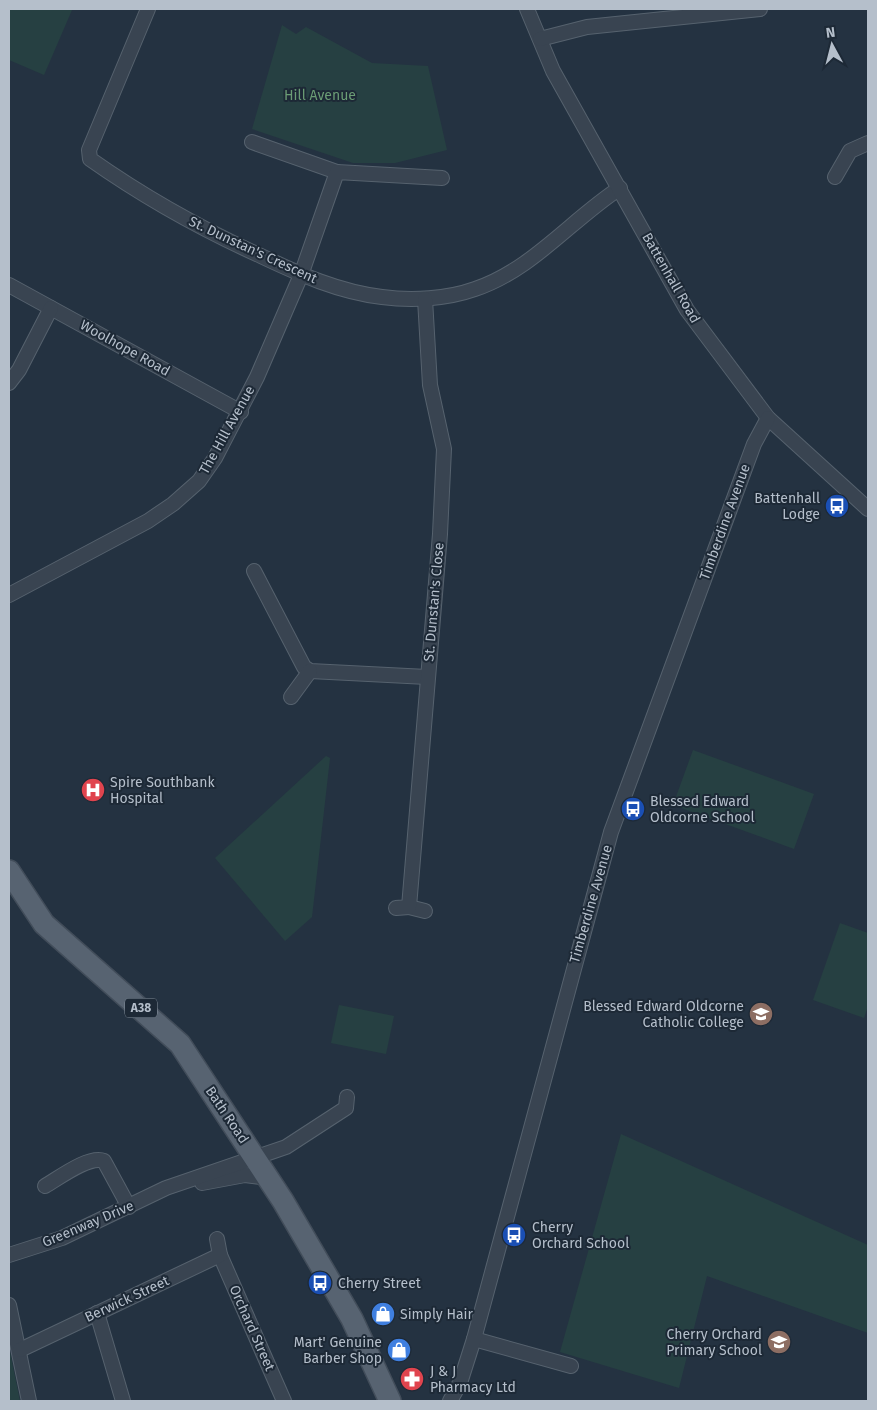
<svg xmlns="http://www.w3.org/2000/svg" width="877" height="1410" font-family="'Fira Sans',sans-serif">
	<style>
		.green { fill: #264042 }
		.lines { fill: none; stroke-linecap: round; stroke-linejoin: round }
		.minor-casing { stroke: #56626e; stroke-width: 16 }
		.primary-casing { stroke: #424d5a; stroke-width: 24 }
		.minor { stroke: #394451; stroke-width: 14 }
		.primary { stroke: #576371; stroke-width: 21 }
		.labels { text-anchor: middle; dominant-baseline: central; stroke-width: 4; stroke-linejoin: round; paint-order: stroke }
		.shield { fill: #1d2936; stroke: #87929e; stroke-width: 1 }
		.shield-label { font-size: 12px; font-weight: bold; fill: #b5bfcb }
		.park-label { font-size: 14px; fill: #6b9d75; stroke: #1d2936 }
		.street-label { font-size: 14px; fill: #b5bfcb; stroke: #1d2936 }
		.poi-label { font-size: 14px; fill: #b5bfcb; stroke: #1d2936; text-anchor: start }
	</style>
	<rect width="100%" height="100%" fill="#243241"/>
	<g class="green">
		<polygon points="9,9 72,10 44,75 9,60"/>
		<polygon points="282,25 296,34 306,27 372,63 428,66 447,150 395,163 353,163 252,129"/>
		<polygon points="693,750 814,794 794,849 673,805"/>
		<polygon points="326,756 330,758 312,917 285,941 215,858"/>
		<polygon points="840,923 868,933 868,1006 864,1018 813,1000"/>
		<polygon points="339,1005 394,1016 386,1054 331,1043"/>
		<polygon points="621,1134 868,1245 868,1333 707,1276 679,1388 560,1352"/>
		<polygon points="9,1347 10,1352 20,1401 9,1401"/>
	</g>
	<g class="lines">
		<g class="minor-casing">
			<g id="minor">
				<path d="M148,9L89,150L90,159C144,197 201,229 261,256C299,274 339,292 382,297C412,301 447,299 475,289C532,270 572,219 620,188"/>
				<polyline points="527,9 553,71 687,310 768,418 868,509"/>
				<polyline points="540,39 587,27 760,9"/>
				<polyline points="252,142 337,172"/>
				<polyline points="835,177 850,151 868,143"/>
				<polyline points="9,285 241,412"/>
				<polyline points="9,383 19,370 51,308"/>
				<polyline points="254,571 304,667 310,671 427,677"/>
				<polyline points="9,595 148,521 173,504 199,481 215,458 257,377 301,275 337,172 442,178"/>
				<polyline points="291,697 310,671"/>
				<polyline points="409,907 425,911"/>
				<polyline points="396,908 409,907 440,534 444,449 430,385 425,299"/>
				<polyline points="202,1183 245,1175 269,1178"/>
				<path d="M45,1186C59,1178 89,1155 104,1161L129,1207"/>
				<polyline points="9,1255 62,1238 166,1188 286,1147 346,1108 347,1097"/>
				<polyline points="220,1255 284,1401"/>
				<polyline points="9,1305 29,1401"/>
				<polyline points="97,1313 123,1401"/>
				<polyline points="474,1339 571,1366"/>
				<polyline points="20,1350 220,1255 217,1239"/>
				<polyline points="450,1401 460,1383 474,1339 611,832 754,444 768,418"/>
			</g>
		</g>
		<g class="primary-casing">
			<polyline id="primary" points="9,871 44,924 180,1044 283,1201 352,1319 390,1401"/>
		</g>
		<use href="#minor" class="minor"/>
		<use href="#primary" class="primary"/>
	</g>
	<defs>
		<g id="bus-disc" transform="scale(1.25)"><circle r="9.5" fill="#1a4fb4" stroke="#1d2936"/><path d="M-5-6H5V4H4V6H2V4H-2V6H-4V4H-5ZM-3.5-4V0h7V-4ZM-3.5 1.2v1.5H-2V1.2ZM2 1.2v1.5H3.5V1.2Z" fill="#fff"/></g>
		<g id="hospital-disc" transform="scale(1.25)"><circle r="9.5" fill="#e0444e" stroke="#1d2936"/><path d="M-5-5h3v3.5h4V-5h3V5h-3V1.5h-4V5h-3Z" fill="#fff"/></g>
		<g id="school-disc" transform="scale(1.25)"><circle r="9.5" fill="#8d6e63" stroke="#1d2936"/><path d="M0-5L7-2L0 1L-7-2ZM-4 1L0 2.5L4 1V4Q0 6-4 4Z" fill="#fff"/></g>
		<g id="shop-disc" transform="scale(1.25)"><circle r="9.5" fill="#3f7fe0" stroke="#1d2936"/><path d="M-5-2.5h2.3a2.7 3.5 0 0 1 5.4 0H5L5.5 6h-11ZM-1.5-2.5h3a1.5 2.3 0 0 0-3 0Z" fill="#fff"/></g>
		<g id="pharmacy-disc" transform="scale(1.25)"><circle r="9.5" fill="#e0444e" stroke="#1d2936"/><path d="M-2-6h4v4h4v4h-4v4h-4v-4h-4v-4h4Z" fill="#fff"/></g>
	</defs>
	<g fill-rule="evenodd">
		<use href="#bus-disc" x="837" y="506"/>
		<use href="#hospital-disc" x="93" y="790"/>
		<use href="#bus-disc" x="633" y="809"/>
		<use href="#school-disc" x="761" y="1014"/>
		<use href="#bus-disc" x="514" y="1235"/>
		<use href="#bus-disc" x="320" y="1283"/>
		<use href="#shop-disc" x="383" y="1314"/>
		<use href="#school-disc" x="779" y="1342"/>
		<use href="#shop-disc" x="399" y="1350"/>
		<use href="#pharmacy-disc" x="412" y="1379"/>
	</g>
	<g class="labels">
		<rect class="shield" x="125" y="998.5" width="32" height="19" rx="4"/>
		<g class="shield-label">
			<text x="141" y="1008">A38</text>
		</g>
		<g class="park-label">
			<text x="320" y="95">Hill Avenue</text>
		</g>
		<g class="street-label">
			<text transform="translate(253 250) rotate(25)">St. Dunstan's Crescent</text>
			<text transform="translate(671 278) rotate(60)">Battenhall Road</text>
			<text transform="translate(125 348) rotate(29)">Woolhope Road</text>
			<text transform="translate(227 430) rotate(-61)">The Hill Avenue</text>
			<text transform="translate(725 522) rotate(-70)">Timberdine Avenue</text>
			<text transform="translate(434 602) rotate(-85)">St. Dunstan's Close</text>
			<text transform="translate(591 904) rotate(-74)">Timberdine Avenue</text>
			<text transform="translate(227 1115) rotate(56)">Bath Road</text>
			<text transform="translate(88 1224) rotate(-23)">Greenway Drive</text>
			<text transform="translate(127 1299) rotate(-25)">Berwick Street</text>
			<text transform="translate(252 1328) rotate(66)">Orchard Street</text>
		</g>
		<g class="poi-label">
			<text x="820" y="498" text-anchor="end">Battenhall<tspan x="820" dy="16">Lodge</tspan></text>
			<text x="110" y="782">Spire Southbank<tspan x="110" dy="16">Hospital</tspan></text>
			<text x="650" y="801">Blessed Edward<tspan x="650" dy="16">Oldcorne School</tspan></text>
			<text x="744" y="1006" text-anchor="end">Blessed Edward Oldcorne<tspan x="744" dy="16">Catholic College</tspan></text>
			<text x="532" y="1227">Cherry<tspan x="532" dy="16">Orchard School</tspan></text>
			<text x="338" y="1283">Cherry Street</text>
			<text x="400" y="1314">Simply Hair</text>
			<text x="762" y="1334" text-anchor="end">Cherry Orchard<tspan x="762" dy="16">Primary School</tspan></text>
			<text x="382" y="1342" text-anchor="end">Mart' Genuine<tspan x="382" dy="16">Barber Shop</tspan></text>
			<text x="430" y="1371">J &amp; J<tspan x="430" dy="16">Pharmacy Ltd</tspan></text>
		</g>
	</g>
	<rect width="877" height="1410" fill="none" stroke="#b5bfcb" stroke-width="20"/>
	<g transform="translate(832 45) rotate(353)" stroke="#1d2936" stroke-width="4" paint-order="stroke">
	<path d="M0-4L9 19L0 12L-9 19Z" fill="#b5bfcb"/>
	<text y="-8" font-size="14" font-weight="bold" text-anchor="middle" fill="#b5bfcb">N</text>
	</g>
</svg>
